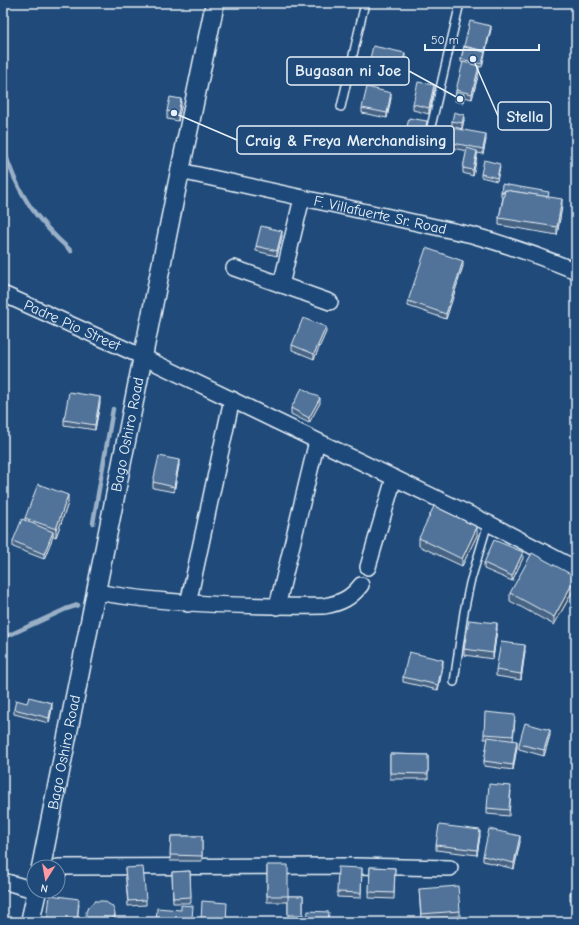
<svg xmlns="http://www.w3.org/2000/svg" width="579" height="925" font-family="'Comic Neue',sans-serif">
	<style>
		.lines { fill: none; stroke-linecap: round; stroke-linejoin: round }
		.stream { stroke: #9ab0c7; stroke-width: 4.5 }
		.service-casing { stroke: #e8f1f8; stroke-width: 10 }
		.minor-casing { stroke: #e8f1f8; stroke-width: 18 }
		.tertiary-casing { stroke: #e8f1f8; stroke-width: 21 }
		.service { stroke: #1f4a7a; stroke-width: 7 }
		.minor { stroke: #1f4a7a; stroke-width: 15 }
		.tertiary { stroke: #1f4a7a; stroke-width: 18 }
		.wall { fill: #466384; stroke: #e8f1f8 }
		.shaded-wall { fill: #39506b; stroke: #e8f1f8 }
		.building { fill: #517399; stroke: #e8f1f8 }
		.labels { text-anchor: middle; dominant-baseline: central; stroke-width: 3.5; stroke-linejoin: round; paint-order: stroke }
		.street-label { font-size: 15px; fill: #e8f1f8; stroke: #1f4a7a }
		.leader { fill: none; stroke: #e8f1f8; stroke-width: 1.5 }
		.callout-dot { fill: #e8f1f8; stroke: #1f4a7a; stroke-width: 1.5 }
		.callout { fill: #1f4a7a; stroke: #e8f1f8; stroke-width: 1.5 }
		.callout-label { font-size: 16px; text-anchor: middle; font-weight: bold; fill: #e8f1f8 }
	</style>
	<rect width="100%" height="100%" fill="#1f4a7a"/>
	<filter id="ink" filterUnits="userSpaceOnUse"><feTurbulence type="fractalNoise" baseFrequency=".025" numOctaves="2"/><feDisplacementMap in="SourceGraphic" scale="8" xChannelSelector="R" yChannelSelector="G"/><feConvolveMatrix kernelMatrix="1 2 1 2 8 2 1 2 1" color-interpolation-filters="sRGB"/></filter>
	<g filter="url(#ink)">
		<g class="lines">
			<g class="stream">
				<path d="M3,146C16,192 35,219 71,251"/>
				<polyline points="93,523 113,409"/>
				<polyline points="3,638 66,609 78,605"/>
			</g>
			<g class="service-casing">
				<g id="service">
					<polyline points="341,107 365,3"/>
					<polyline points="426,148 460,3"/>
					<polyline points="454,682 464,612 470,583 488,523"/>
				</g>
			</g>
			<g class="minor-casing">
				<g id="minor">
					<path id="s1" d="M180,171L472,235C508,245 542,257 576,271"/>
					<polyline points="234,268 330,302"/>
					<polyline points="281,285 302,198"/>
					<path id="s2" d="M3,294L143,357L488,523L576,569"/>
					<polyline points="368,567 394,478"/>
					<path d="M96,592C171,605 248,607 324,606C341,603 351,598 361,585"/>
					<polyline points="188,604 232,399"/>
					<polyline points="277,607 317,441"/>
					<polyline points="58,867 355,866 450,868"/>
					<polyline points="3,881 34,890"/>
				</g>
			</g>
			<g class="tertiary-casing">
				<g id="tertiary">
					<path id="s3" d="M41,867L180,171L215,3"/>
					<polyline points="30,922 37,891"/>
				</g>
			</g>
			<use href="#service" class="service"/>
			<use href="#minor" class="minor"/>
			<use href="#tertiary" class="tertiary"/>
		</g>
		<g class="wall">
			<polygon points="491,29 482,67 461,62 461,59 464,46"/>
			<polygon points="405,59 400,79 368,72 368,67"/>
			<polygon points="479,72 472,99 464,97 463,103 455,101 456,90"/>
			<polygon points="434,91 429,114 413,110 413,104"/>
			<polygon points="391,98 387,118 362,113 362,108"/>
			<polygon points="181,107 178,121 167,119 167,111"/>
			<polygon points="464,120 462,129 452,126 452,121"/>
			<polygon points="427,127 424,142 417,140 416,144 405,141 405,136"/>
			<polygon points="438,140 486,140 483,154 477,153 477,156 473,176 463,173 463,168 467,151 438,145"/>
			<polygon points="500,167 497,181 481,177 481,174"/>
			<polygon points="501,192 562,207 557,235 499,225 499,218 503,197 501,197"/>
			<polygon points="576,207 576,220 574,219 574,214"/>
			<polygon points="282,236 277,256 256,251 256,246"/>
			<polygon points="463,266 446,319 408,306 408,301"/>
			<polygon points="326,332 314,359 292,350 292,345"/>
			<polygon points="100,403 95,430 64,425 64,420"/>
			<polygon points="320,403 309,423 291,414 291,408"/>
			<polygon points="179,465 174,492 153,488 153,482"/>
			<polygon points="68,503 56,537 53,536 44,559 13,547 13,541 25,521 25,518"/>
			<polygon points="477,535 462,566 419,546 419,538"/>
			<polygon points="523,558 512,581 484,569 484,563"/>
			<polygon points="576,585 554,625 510,601 510,593"/>
			<polygon points="497,629 493,659 464,655 464,649"/>
			<polygon points="525,651 521,680 496,676 496,670"/>
			<polygon points="443,666 438,690 403,682 403,677"/>
			<polygon points="52,708 49,723 14,714 14,709"/>
			<polygon points="515,720 513,741 517,747 513,770 484,766 484,761 488,739 484,739 484,734"/>
			<polygon points="550,735 544,756 519,749 519,744"/>
			<polygon points="390,754 428,755 428,779 390,779"/>
			<polygon points="511,791 509,816 487,814 487,808"/>
			<polygon points="171,836 202,836 202,861 170,861"/>
			<polygon points="480,836 477,855 436,850 436,845"/>
			<polygon points="520,842 514,869 483,861 483,856"/>
			<polygon points="267,865 288,896 303,896 303,920 288,920 288,902 267,902"/>
			<polygon points="370,867 395,868 394,899 369,898"/>
			<polygon points="125,868 146,900 146,905 128,906"/>
			<polygon points="362,868 361,898 337,897 337,892"/>
			<polygon points="190,871 191,903 173,903 172,872"/>
			<polygon points="576,873 576,901 570,900 570,894"/>
			<polygon points="419,889 460,911 460,916 421,920"/>
			<polygon points="79,904 77,922 47,922 47,920"/>
		</g>
		<g class="shaded-wall">
			<polygon points="491,26 491,29 485,53 485,51"/>
			<polygon points="405,53 405,59 400,79 400,74"/>
			<polygon points="479,66 479,72 472,99 472,94"/>
			<polygon points="434,85 434,91 429,114 429,108"/>
			<polygon points="391,93 391,98 387,118 387,113"/>
			<polygon points="181,99 181,107 178,121 178,114"/>
			<polygon points="464,115 464,120 462,129 462,123"/>
			<polygon points="427,121 427,127 424,142 424,136"/>
			<polygon points="486,134 486,140 483,154 483,149"/>
			<polygon points="477,151 477,156 473,176 473,170"/>
			<polygon points="562,199 562,207 557,235 557,227"/>
			<polygon points="282,231 282,236 277,256 277,251"/>
			<polygon points="463,261 463,266 446,319 446,314"/>
			<polygon points="326,327 326,332 314,359 314,354"/>
			<polygon points="100,397 100,403 95,430 95,425"/>
			<polygon points="320,398 320,403 309,423 309,418"/>
			<polygon points="179,460 179,465 174,492 174,487"/>
			<polygon points="68,495 68,503 56,537 56,529"/>
			<polygon points="477,527 477,535 462,566 462,559"/>
			<polygon points="53,532 53,537 44,559 44,554"/>
			<polygon points="523,552 523,558 512,581 512,576"/>
			<polygon points="576,577 576,585 554,625 554,617"/>
			<polygon points="497,623 497,629 493,659 493,653"/>
			<polygon points="525,645 525,651 521,680 521,674"/>
			<polygon points="443,660 443,666 438,690 438,685"/>
			<polygon points="52,703 52,708 49,723 49,718"/>
			<polygon points="550,730 550,735 544,756 544,750"/>
			<polygon points="517,741 517,747 513,770 513,765"/>
			<polygon points="480,830 480,836 477,855 477,850"/>
			<polygon points="520,836 520,842 514,869 514,863"/>
			<polygon points="115,914 115,920 114,922 112,922"/>
		</g>
		<g class="building">
			<polygon points="470,21 491,26 485,51 464,46"/>
			<polygon points="373,46 405,53 400,74 368,67"/>
			<polygon points="464,47 485,52 482,64 461,59"/>
			<polygon points="463,62 479,66 472,94 456,90"/>
			<polygon points="418,82 434,85 429,108 413,104"/>
			<polygon points="367,87 391,93 387,113 362,108"/>
			<polygon points="456,92 464,94 463,100 455,99"/>
			<polygon points="170,97 181,99 178,114 167,111"/>
			<polygon points="454,112 464,115 462,123 452,121"/>
			<polygon points="409,118 427,121 424,136 417,135 416,138 405,136"/>
			<polygon points="441,126 486,134 483,149 438,140"/>
			<polygon points="467,148 477,151 473,170 463,168"/>
			<polygon points="484,160 500,164 497,178 481,174"/>
			<polygon points="502,184 549,192 548,197 505,190 504,192 501,192"/>
			<polygon points="505,190 562,199 557,227 499,218"/>
			<polygon points="576,207 576,215 574,214"/>
			<polygon points="261,226 282,231 277,251 256,246"/>
			<polygon points="426,248 463,261 446,314 408,301"/>
			<polygon points="303,318 326,327 314,354 292,345"/>
			<polygon points="302,388 320,398 309,418 291,408"/>
			<polygon points="69,392 100,397 95,425 64,420"/>
			<polygon points="159,456 179,460 174,487 153,482"/>
			<polygon points="38,484 68,495 56,529 25,518"/>
			<polygon points="434,506 477,527 462,559 419,538"/>
			<polygon points="22,519 53,532 44,554 13,541"/>
			<polygon points="494,540 523,552 512,576 484,563"/>
			<polygon points="532,553 576,577 554,617 510,593"/>
			<polygon points="469,620 497,623 493,653 464,649"/>
			<polygon points="501,642 525,645 521,674 496,670"/>
			<polygon points="409,652 443,660 438,685 403,677"/>
			<polygon points="29,697 52,703 49,718 14,709 16,700 27,703"/>
			<polygon points="485,712 515,715 513,736 484,734"/>
			<polygon points="525,723 550,730 544,750 519,744"/>
			<polygon points="488,737 517,741 513,765 484,761"/>
			<polygon points="390,754 428,755 428,774 390,773"/>
			<polygon points="489,784 511,786 509,810 487,808"/>
			<polygon points="439,825 480,830 477,850 436,845"/>
			<polygon points="489,829 520,836 514,863 483,856"/>
			<polygon points="171,836 202,836 202,856 170,855"/>
			<polygon points="267,865 288,865 288,896 303,896 303,915 288,915 288,896 267,896"/>
			<polygon points="143,867 146,900 128,901 125,868"/>
			<polygon points="338,867 362,868 361,893 337,892"/>
			<polygon points="370,867 395,868 394,893 369,892"/>
			<polygon points="190,871 191,897 173,898 172,872"/>
			<polygon points="574,873 576,873 576,896 570,894"/>
			<polygon points="458,886 460,911 421,914 419,889"/>
			<polygon points="50,895 79,899 77,922 63,922 47,920"/>
			<polygon points="95,901 104,901 112,906 114,910 115,914 112,922 88,922 86,917 86,912 88,907"/>
			<polygon points="202,901 227,903 226,922 201,922"/>
			<polygon points="181,905 193,906 192,919 200,920 199,922 156,922 157,908 181,910"/>
			<polygon points="308,911 329,912 328,922 307,922"/>
		</g>
	</g>
	<g class="labels">
		<g class="street-label">
			<text stroke="none"><textPath href="#s1" startOffset="205">F. Villafuerte Sr. Road</textPath></text>
			<text stroke="none"><textPath href="#s2" startOffset="76">Padre Pio Street</textPath></text>
			<text stroke="none"><textPath href="#s3" startOffset="441">Bago Oshiro Road</textPath></text>
			<text stroke="none"><textPath href="#s3" startOffset="117">Bago Oshiro Road</textPath></text>
		</g>
	</g>
	<path class="leader" d="M460 99L409 71M473 59L498 116M174 113L237 140"/>
	<g class="callout-dot">
		<circle cx="460" cy="99" r="4"/>
		<circle cx="473" cy="59" r="4"/>
		<circle cx="174" cy="113" r="4"/>
	</g>
	<g class="callout">
		<rect x="287" y="57" width="122" height="28" rx="4"/>
		<rect x="498" y="102" width="53" height="28" rx="4"/>
		<rect x="237" y="126" width="217" height="28" rx="4"/>
	</g>
	<g class="callout-label">
		<text x="348" y="76">Bugasan ni Joe</text>
		<text x="525" y="122">Stella</text>
		<text x="346" y="146">Craig &amp; Freya Merchandising</text>
	</g>
	<rect width="579" height="925" fill="none" stroke="#1f4a7a" stroke-width="16"/>
	<rect x="8" y="8" width="563" height="909" fill="none" stroke="#e8f1f8" stroke-width="1.5" filter="url(#ink)"/>
	<g transform="translate(46 879) rotate(191)"><circle r="19" fill="#1f4a7a" stroke="#6f8dac"/>
	<path d="M0-3L7 15L0 10L-7 15Z" fill="#ff9aa2"/>
	<text y="-6" font-size="11" font-weight="bold" text-anchor="middle" fill="#e8f1f8">N</text>
	</g>
	<path d="M425 44v6h114v-6" fill="none" stroke="#e8f1f8" stroke-width="2"/>
	<text x="431" y="44" font-size="12" fill="#e8f1f8" stroke="#1f4a7a" stroke-width="3" paint-order="stroke">50 m</text>
</svg>
